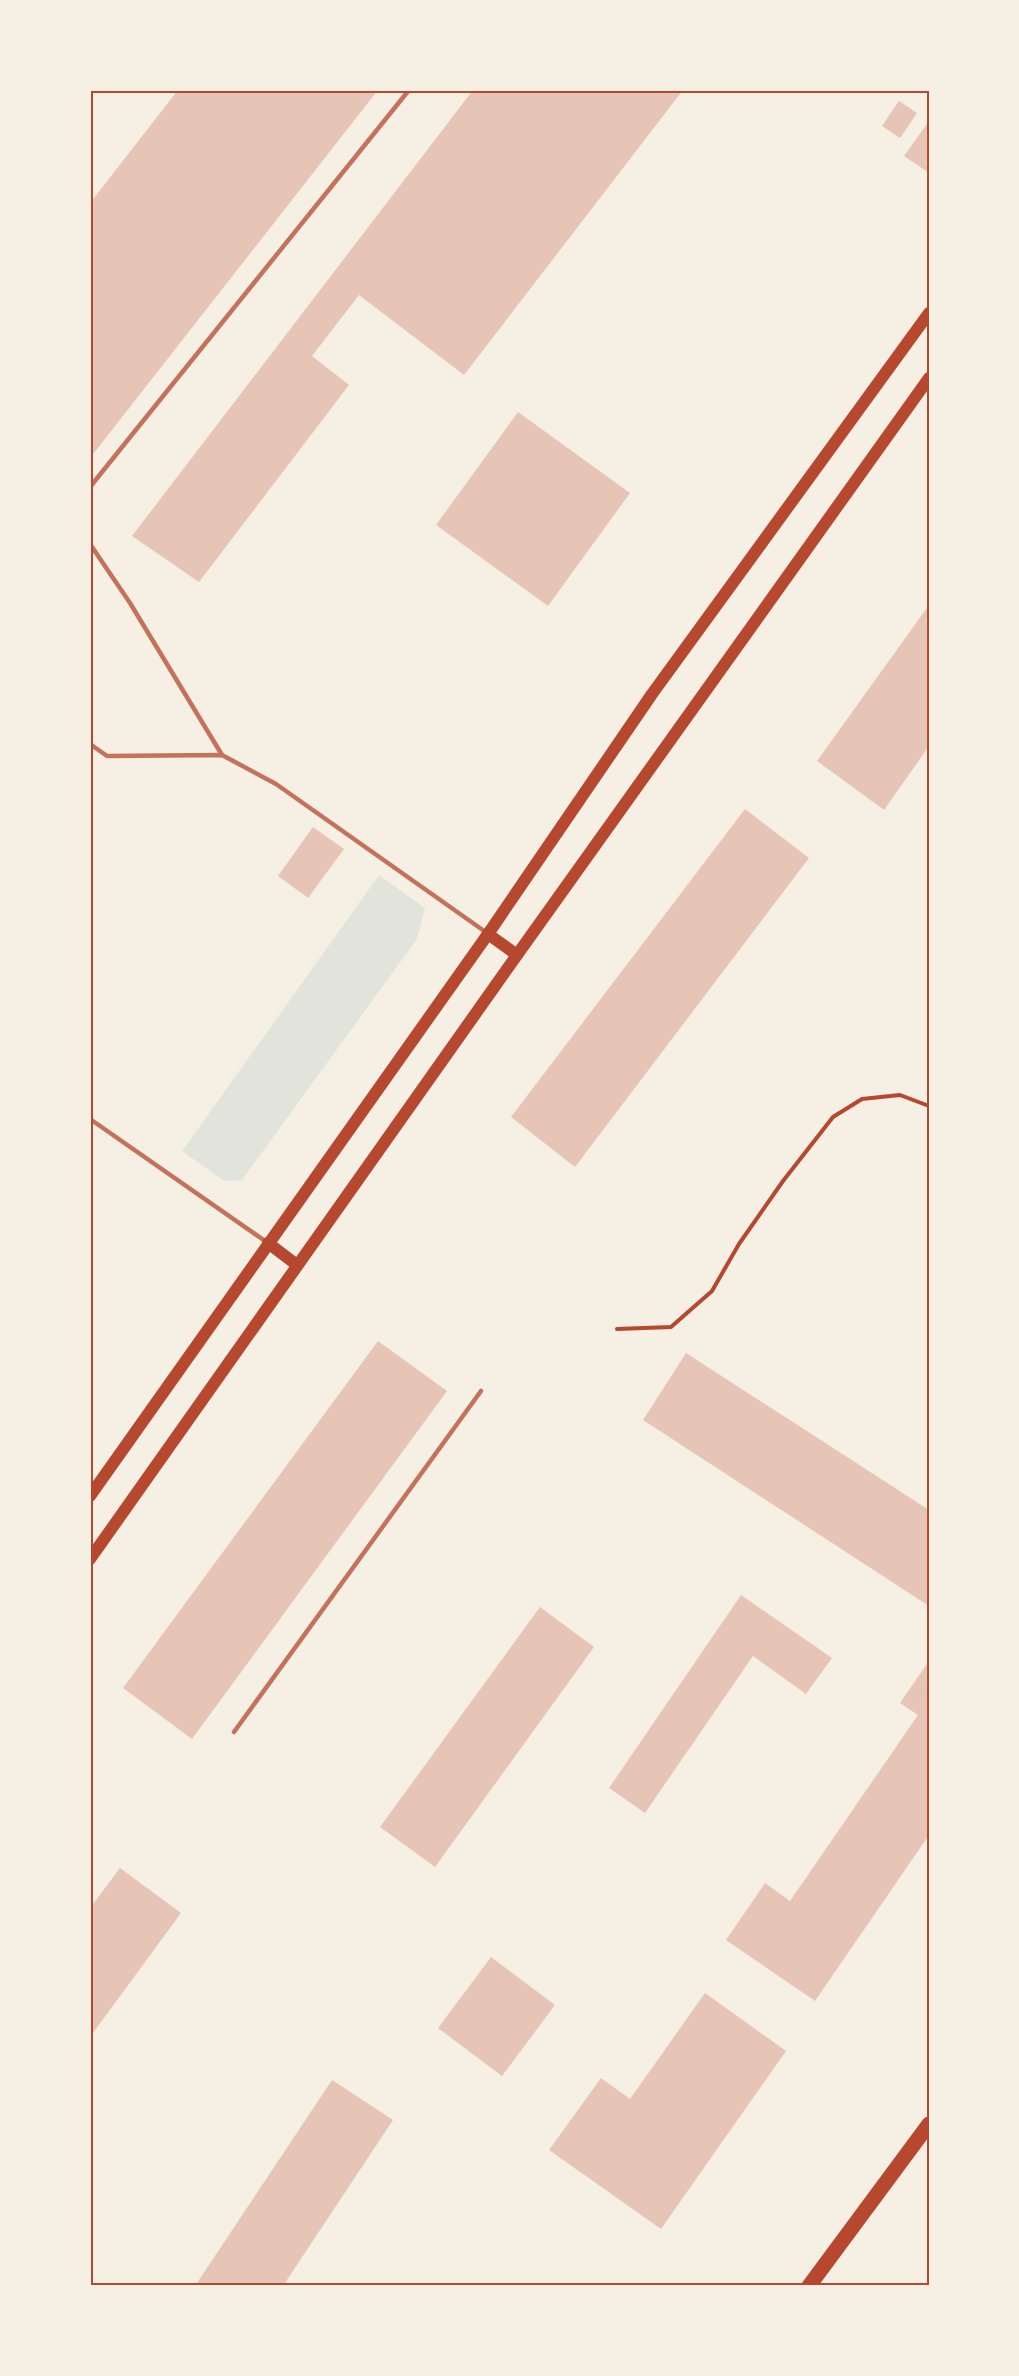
<svg xmlns="http://www.w3.org/2000/svg" width="1019" height="2376" font-family="Raleway,sans-serif">
	<style>
		.green { fill: #e2e4dc }
		.building { fill: #e6c5b7 }
		.lines { fill: none; stroke-linecap: round; stroke-linejoin: round }
		.path { stroke: #b5482f; stroke-width: 4 }
		.service { stroke: #c5725c; stroke-width: 4.5 }
		.secondary { stroke: #b5482f; stroke-width: 12 }
		.primary { stroke: #b5482f; stroke-width: 15 }
		.neatline { fill: none; stroke: #b5482f; stroke-width: 2 }
	</style>
	<rect width="100%" height="100%" fill="#f6efe4"/>
	<polygon class="green" points="379,875 425,908 417,939 242,1180 224,1181 182,1151"/>
	<g class="building">
		<polygon points="178,90 378,90 90,458 90,203"/>
		<polygon points="473,90 683,90 464,375 359,295 312,356 349,385 199,582 132,536"/>
		<polygon points="899,101 917,113 900,138 882,126"/>
		<polygon points="929,121 929,173 904,156"/>
		<polygon points="518,412 630,493 548,606 436,525"/>
		<polygon points="929,605 929,746 884,810 817,761"/>
		<polygon points="745,809 809,858 575,1167 511,1117"/>
		<polygon points="313,827 344,849 308,898 278,876"/>
		<polygon points="378,1341 447,1391 192,1739 123,1688"/>
		<polygon points="686,1353 929,1510 929,1606 643,1420"/>
		<polygon points="741,1595 832,1658 806,1694 753,1656 645,1813 609,1788"/>
		<polygon points="540,1607 594,1647 435,1867 380,1827"/>
		<polygon points="929,1661 929,1835 815,2001 726,1940 765,1883 790,1901 918,1715 900,1703"/>
		<polygon points="120,1868 181,1913 90,2037 90,1908"/>
		<polygon points="491,1957 555,2005 502,2076 438,2028"/>
		<polygon points="705,1993 786,2051 661,2229 549,2150 601,2078 630,2099"/>
		<polygon points="332,2080 393,2120 283,2286 195,2286"/>
	</g>
	<g class="lines">
		<polyline class="path" points="617,1329 671,1327 712,1291 739,1244 783,1181 833,1117 862,1099 900,1095 929,1106"/>
		<g class="service">
			<polyline points="90,487 409,90"/>
			<polyline points="90,544 130,603 222,755"/>
			<polyline points="90,744 107,756 222,755 276,784 487,933"/>
			<polyline points="90,1119 268,1243"/>
			<polyline points="234,1732 481,1391"/>
		</g>
		<g class="secondary">
			<polyline points="488,934 517,955"/>
			<polyline points="268,1243 297,1265"/>
			<polyline points="90,1496 488,934 652,694 929,313"/>
			<polyline points="90,1559 517,955 929,378"/>
		</g>
		<polyline class="primary" points="809,2286 929,2124"/>
	</g>
	<rect width="1019" height="2376" fill="none" stroke="#f6efe4" stroke-width="183"/>
	<rect x="92" y="92" width="836" height="2192" class="neatline"/>
</svg>
